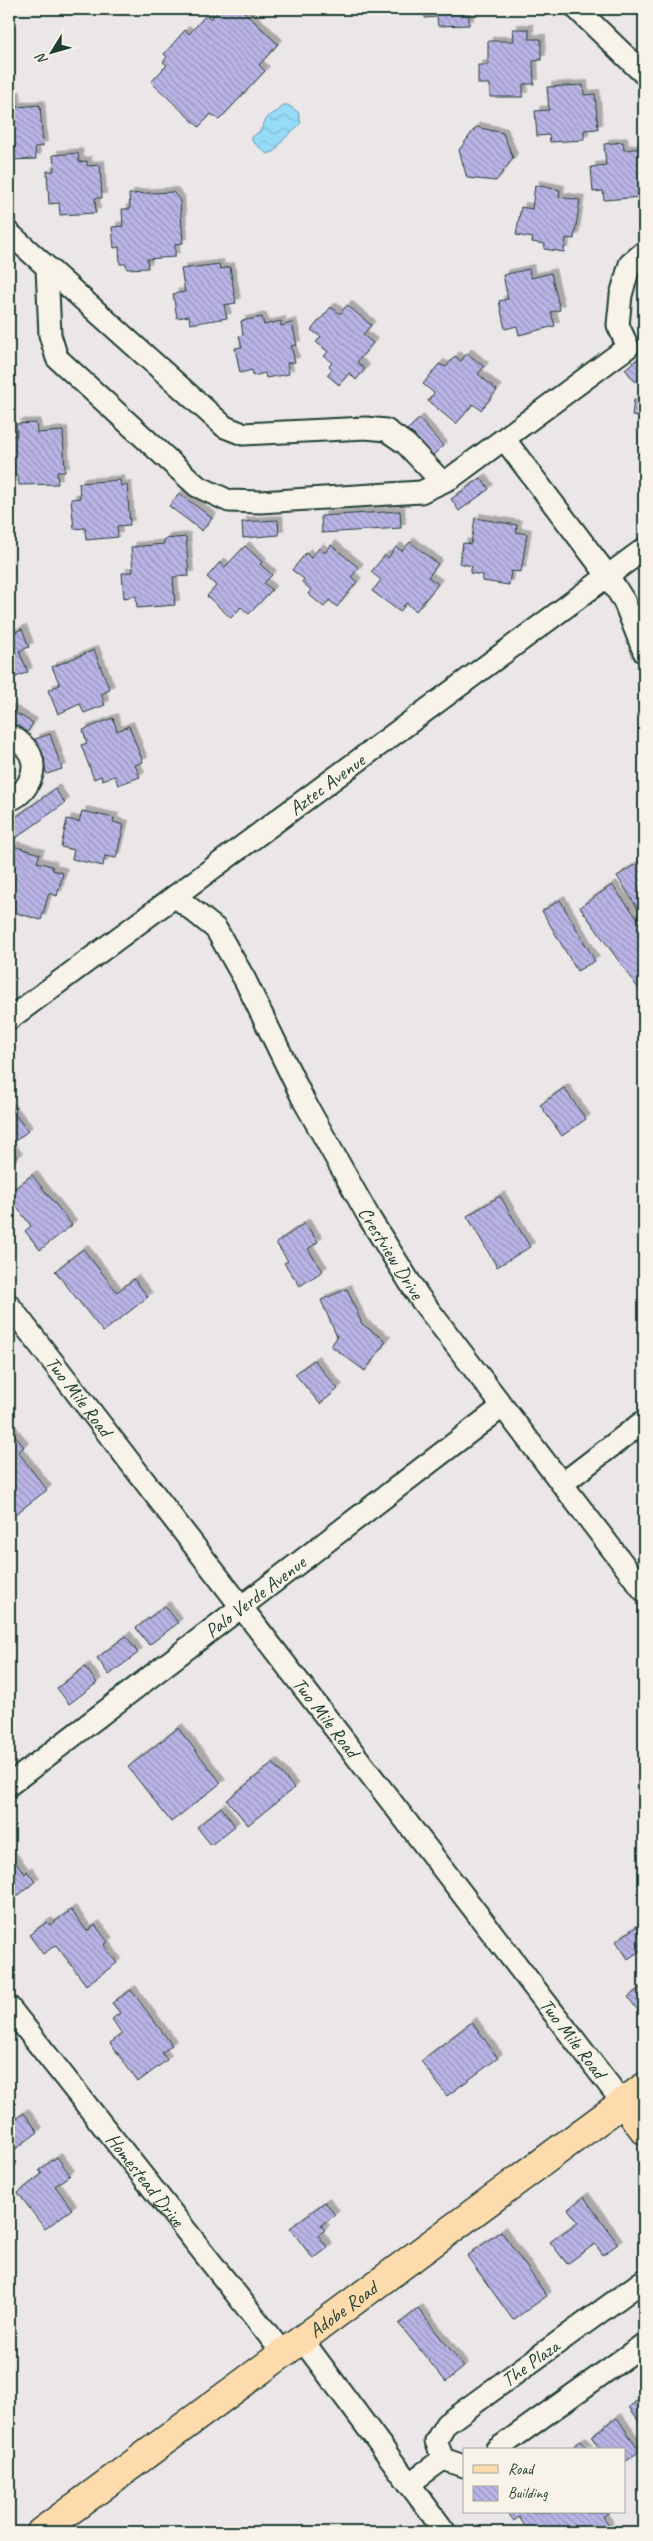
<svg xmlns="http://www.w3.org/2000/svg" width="653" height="2541" font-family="Caveat,sans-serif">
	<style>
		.water { fill: url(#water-waves); stroke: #669caa }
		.building { fill: url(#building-back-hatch); stroke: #1f3d34; filter: url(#shadow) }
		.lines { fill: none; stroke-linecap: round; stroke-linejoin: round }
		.minor-casing { stroke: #1f3d34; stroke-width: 25 }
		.major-casing { stroke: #1f3d34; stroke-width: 31 }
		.minor { stroke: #f7f3e8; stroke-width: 21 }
		.major { stroke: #fedbac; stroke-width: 28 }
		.labels { text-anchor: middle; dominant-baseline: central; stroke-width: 5; stroke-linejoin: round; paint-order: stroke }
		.street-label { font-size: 20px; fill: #1f3d34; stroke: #f7f3e8 }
	</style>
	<defs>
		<pattern id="water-waves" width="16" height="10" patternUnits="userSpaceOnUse" patternTransform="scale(1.25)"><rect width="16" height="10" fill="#96dcf8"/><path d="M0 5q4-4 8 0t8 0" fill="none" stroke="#81bed5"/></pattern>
		<pattern id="building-back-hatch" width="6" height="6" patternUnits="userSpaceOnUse" patternTransform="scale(1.25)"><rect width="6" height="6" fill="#bab4e6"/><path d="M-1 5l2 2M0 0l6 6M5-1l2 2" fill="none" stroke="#9794bb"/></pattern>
		<filter id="shadow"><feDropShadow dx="4.5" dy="-4.5" stdDeviation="0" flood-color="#0004"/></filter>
	</defs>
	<rect width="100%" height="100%" fill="#ebe6e8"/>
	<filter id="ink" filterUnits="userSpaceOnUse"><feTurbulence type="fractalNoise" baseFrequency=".02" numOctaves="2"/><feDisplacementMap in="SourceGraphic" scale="10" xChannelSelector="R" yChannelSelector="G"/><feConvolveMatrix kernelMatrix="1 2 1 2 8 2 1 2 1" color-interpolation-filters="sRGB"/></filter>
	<g filter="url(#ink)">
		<polygon class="water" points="283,105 288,105 298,112 301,123 283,140 274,152 267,154 252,141 252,137 260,131 268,116 278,111"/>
		<g class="building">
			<polygon points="220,9 241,9 278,44 259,65 265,71 219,120 211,114 199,127 151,82 167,65 163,62 167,57 164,54 185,30 189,34 206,15 211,19"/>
			<polygon points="425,9 476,9 476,11 469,11 469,25 438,26 437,17 425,18"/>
			<polygon points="513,29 529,29 529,39 541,39 541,60 533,61 534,84 523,84 523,97 490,97 490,84 478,84 478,65 488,65 488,41 514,41"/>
			<polygon points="583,85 584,95 595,94 598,129 584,130 584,140 550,142 549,135 537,136 535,111 549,110 547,87"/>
			<polygon points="16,96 16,107 40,105 43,146 35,147 36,159 10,160 9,97"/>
			<polygon points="476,127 503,133 513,158 496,181 467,178 459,150"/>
			<polygon points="623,142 624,150 644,148 642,197 604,200 603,191 593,192 591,167 606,165 604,144"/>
			<polygon points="78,153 79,162 87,161 87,166 100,165 102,198 95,198 96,213 60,215 59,203 49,204 47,171 54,171 53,155"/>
			<polygon points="535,185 560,190 559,197 580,200 574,239 566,238 564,252 544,249 545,244 532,242 533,238 516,235 521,207 532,209"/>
			<polygon points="173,192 180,200 183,243 175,244 175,257 147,259 148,268 127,269 126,264 120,264 119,247 114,248 112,227 123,226 122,209 130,209 129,194"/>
			<polygon points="219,264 220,269 230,267 236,303 224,305 227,318 190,324 189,316 177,318 173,294 185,292 181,269"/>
			<polygon points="529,269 531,278 551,273 560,310 551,312 555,326 519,335 517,326 505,329 499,301 508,299 503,275"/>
			<polygon points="347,305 371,325 363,335 373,343 357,362 365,369 356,380 349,373 339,385 327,375 332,369 329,366 332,363 324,356 328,352 316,342 321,337 311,330 331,307 340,314"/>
			<polygon points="262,317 264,325 281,321 281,326 292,323 297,345 291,346 295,362 287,363 289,374 266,378 265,373 253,376 252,370 240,373 235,348 242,347 239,336 243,335 241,321"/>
			<polygon points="467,353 484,367 478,374 497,390 481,410 473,404 456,424 428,401 434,393 423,384 439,364 446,367 455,356 461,361"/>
			<polygon points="644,354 644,375 635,382 625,369"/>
			<polygon points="634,399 644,400 644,443 639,443 642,417 632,416"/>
			<polygon points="419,419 443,446 432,456 407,430"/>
			<polygon points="36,423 37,433 63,431 65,472 57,472 58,484 19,485 18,475 9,475 10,436 17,436 16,424"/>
			<polygon points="481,478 489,489 459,511 451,499"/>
			<polygon points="120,480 121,486 127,485 130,525 117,526 118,537 86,540 85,528 74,529 71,499 80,498 79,483"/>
			<polygon points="179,493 212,518 202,531 169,506"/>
			<polygon points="400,511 401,528 322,533 321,516"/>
			<polygon points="475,518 517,525 516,532 527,534 521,572 511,571 509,585 482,581 483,575 470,573 472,566 459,563 463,543 471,544"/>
			<polygon points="278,520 279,535 243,538 242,522"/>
			<polygon points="186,537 189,576 173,577 175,605 137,608 136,596 124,598 122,573 133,572 131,547 164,544 164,539"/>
			<polygon points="410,542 438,564 428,577 438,584 416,611 406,603 400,612 372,591 381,580 371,572 385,555 388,558 396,547 402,551"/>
			<polygon points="331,545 359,568 351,577 357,582 337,607 329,600 324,607 308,594 311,590 302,582 304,579 292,570 306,553 311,558 319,548 325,553"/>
			<polygon points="245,546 262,562 260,564 272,575 264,583 272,590 249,614 241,607 231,618 207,596 216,586 207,577 220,562 225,567"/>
			<polygon points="9,628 11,634 22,629 29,647 19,651 28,672 9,680"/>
			<polygon points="94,650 110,690 101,694 105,705 84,713 80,704 58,714 48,690 60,685 52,667"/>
			<polygon points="9,709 33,723 24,737 9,728"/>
			<polygon points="113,718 117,731 129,726 143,762 135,765 140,777 118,785 115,776 102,780 101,776 94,779 81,745 87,743 83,730"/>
			<polygon points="50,734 62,769 47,774 35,739"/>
			<polygon points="55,789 65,803 9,843 9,822"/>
			<polygon points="82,811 114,818 113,822 124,825 116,858 105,856 103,866 72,859 74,850 61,847 67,819 79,822"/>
			<polygon points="13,846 40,854 37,862 52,866 53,870 63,873 57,896 49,893 41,920 9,911 9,862"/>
			<polygon points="644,859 644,905 638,909 617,876"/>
			<polygon points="612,885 644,927 644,983 638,988 580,907"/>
			<polygon points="560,900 595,961 577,971 542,911"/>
			<polygon points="564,1088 586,1119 562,1136 540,1105"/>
			<polygon points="10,1108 28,1131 9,1146 9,1109"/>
			<polygon points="9,1146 18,1158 9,1165"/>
			<polygon points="32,1175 72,1225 40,1250 25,1231 31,1226 9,1197 9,1193"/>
			<polygon points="500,1196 530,1247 497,1267 467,1216"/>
			<polygon points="305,1223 318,1242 308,1249 323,1271 300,1286 284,1263 288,1261 276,1243"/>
			<polygon points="83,1249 117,1292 134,1279 148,1297 103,1332 55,1271"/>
			<polygon points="347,1289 362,1324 386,1341 365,1371 331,1346 337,1337 321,1300"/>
			<polygon points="314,1360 338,1389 320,1404 295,1374"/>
			<polygon points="9,1428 24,1447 18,1452 47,1490 9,1519"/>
			<polygon points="165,1606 178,1623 149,1645 136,1628"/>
			<polygon points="126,1636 138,1653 109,1675 97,1658"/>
			<polygon points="85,1667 97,1683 69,1704 57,1688"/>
			<polygon points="178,1728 221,1783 171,1822 128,1767"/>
			<polygon points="273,1763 294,1788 248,1825 227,1800"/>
			<polygon points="221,1807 235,1826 211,1845 197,1827"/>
			<polygon points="9,1854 25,1874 27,1871 35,1882 10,1902"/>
			<polygon points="71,1910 87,1931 95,1925 108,1942 104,1945 117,1963 86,1985 56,1945 43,1954 29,1935 47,1922 50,1925"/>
			<polygon points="643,1922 644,1948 628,1959 616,1941"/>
			<polygon points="644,1985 644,2016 643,2017 628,1997"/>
			<polygon points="131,1990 172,2045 162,2053 167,2060 138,2082 110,2043 122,2034 112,2019 120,2013 112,2003"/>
			<polygon points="472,2022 498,2058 447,2096 421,2061"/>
			<polygon points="24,2113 38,2132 9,2154 9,2124"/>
			<polygon points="57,2157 70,2175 55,2186 72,2209 45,2229 18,2193 42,2174 39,2170"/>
			<polygon points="584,2197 618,2244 603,2255 595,2244 567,2264 550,2242 578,2222 568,2209"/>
			<polygon points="325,2202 335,2215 321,2225 325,2230 318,2235 328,2248 313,2259 290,2228"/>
			<polygon points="501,2231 547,2296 513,2320 467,2256"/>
			<polygon points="418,2309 464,2367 446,2382 399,2324"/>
			<polygon points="644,2396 644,2428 629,2407"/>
			<polygon points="617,2418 640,2451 624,2462 624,2450 600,2450 591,2436"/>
			<polygon points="581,2441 588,2450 569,2450"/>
			<polygon points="507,2512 609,2512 603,2517 610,2526 603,2532 529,2532 519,2517 514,2521"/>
		</g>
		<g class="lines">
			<g class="minor-casing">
				<g id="minor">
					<polyline points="577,9 644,74"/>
					<polyline points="9,233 225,427 243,434 366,428 386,430 406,444 442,482"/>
					<polyline points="47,268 50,335 57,358 197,486 229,501 260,502 421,492 451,478 628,347 618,325 621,295 630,264 644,252"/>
					<polyline points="505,440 608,576 624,601 644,652"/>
					<path d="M9,735C16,738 28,748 31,756C38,773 25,795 9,800"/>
					<path id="s1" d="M175,896L216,929L245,980L304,1101L370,1219L419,1297L644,1591"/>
					<path id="s2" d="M9,1019L644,549"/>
					<path id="s3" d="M9,1305L623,2103"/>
					<polyline points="562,1484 644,1421"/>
					<path id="s4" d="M9,1785L502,1407"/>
					<path id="s5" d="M9,2007L282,2352"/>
					<polyline points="301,2338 445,2532"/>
					<polyline points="496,2450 644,2344"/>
					<path id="s6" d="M464,2466L443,2459L436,2441L446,2424L644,2280"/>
					<polyline points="410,2483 443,2459"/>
				</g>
			</g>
			<g class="major-casing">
				<g id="major">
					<polyline points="623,2103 644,2130"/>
					<path id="s7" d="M41,2532L644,2087"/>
				</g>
			</g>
			<use href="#minor" class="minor"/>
			<use href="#major" class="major"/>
		</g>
	</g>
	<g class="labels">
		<g class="street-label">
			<text stroke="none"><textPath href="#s2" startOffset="395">Aztec Avenue</textPath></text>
			<text stroke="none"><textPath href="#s1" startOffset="421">Crestview Drive</textPath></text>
			<text stroke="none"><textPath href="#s3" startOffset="115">Two Mile Road</textPath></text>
			<text stroke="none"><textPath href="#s4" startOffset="310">Palo Verde Avenue</textPath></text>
			<text stroke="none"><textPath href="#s3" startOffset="520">Two Mile Road</textPath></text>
			<text stroke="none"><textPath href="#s3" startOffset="925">Two Mile Road</textPath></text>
			<text stroke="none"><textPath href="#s5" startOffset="220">Homestead Drive</textPath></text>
			<text stroke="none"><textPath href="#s7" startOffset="375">Adobe Road</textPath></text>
			<text stroke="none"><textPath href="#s6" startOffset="165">The Plaza</textPath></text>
		</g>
	</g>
	<rect width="653" height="2541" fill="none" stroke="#f7f3e8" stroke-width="30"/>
	<rect x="15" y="15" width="623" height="2511" fill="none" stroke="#1f3d34" stroke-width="2" filter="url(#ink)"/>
	<rect x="463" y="2448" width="162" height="65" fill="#f7f3e8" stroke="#a1aaa0"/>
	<rect x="473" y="2465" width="25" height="8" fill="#fedbac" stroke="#a1aaa0"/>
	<text x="508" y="2474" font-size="15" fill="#1f3d34">Road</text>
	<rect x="473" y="2486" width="25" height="15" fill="url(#building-back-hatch)" stroke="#a1aaa0"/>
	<text x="508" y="2498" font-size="15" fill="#1f3d34">Building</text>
	<g transform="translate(52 52) rotate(233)" stroke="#f7f3e8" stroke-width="4" paint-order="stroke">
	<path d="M0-4L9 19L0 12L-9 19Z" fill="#1f3d34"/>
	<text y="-8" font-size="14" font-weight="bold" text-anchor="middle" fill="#1f3d34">N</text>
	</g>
</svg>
